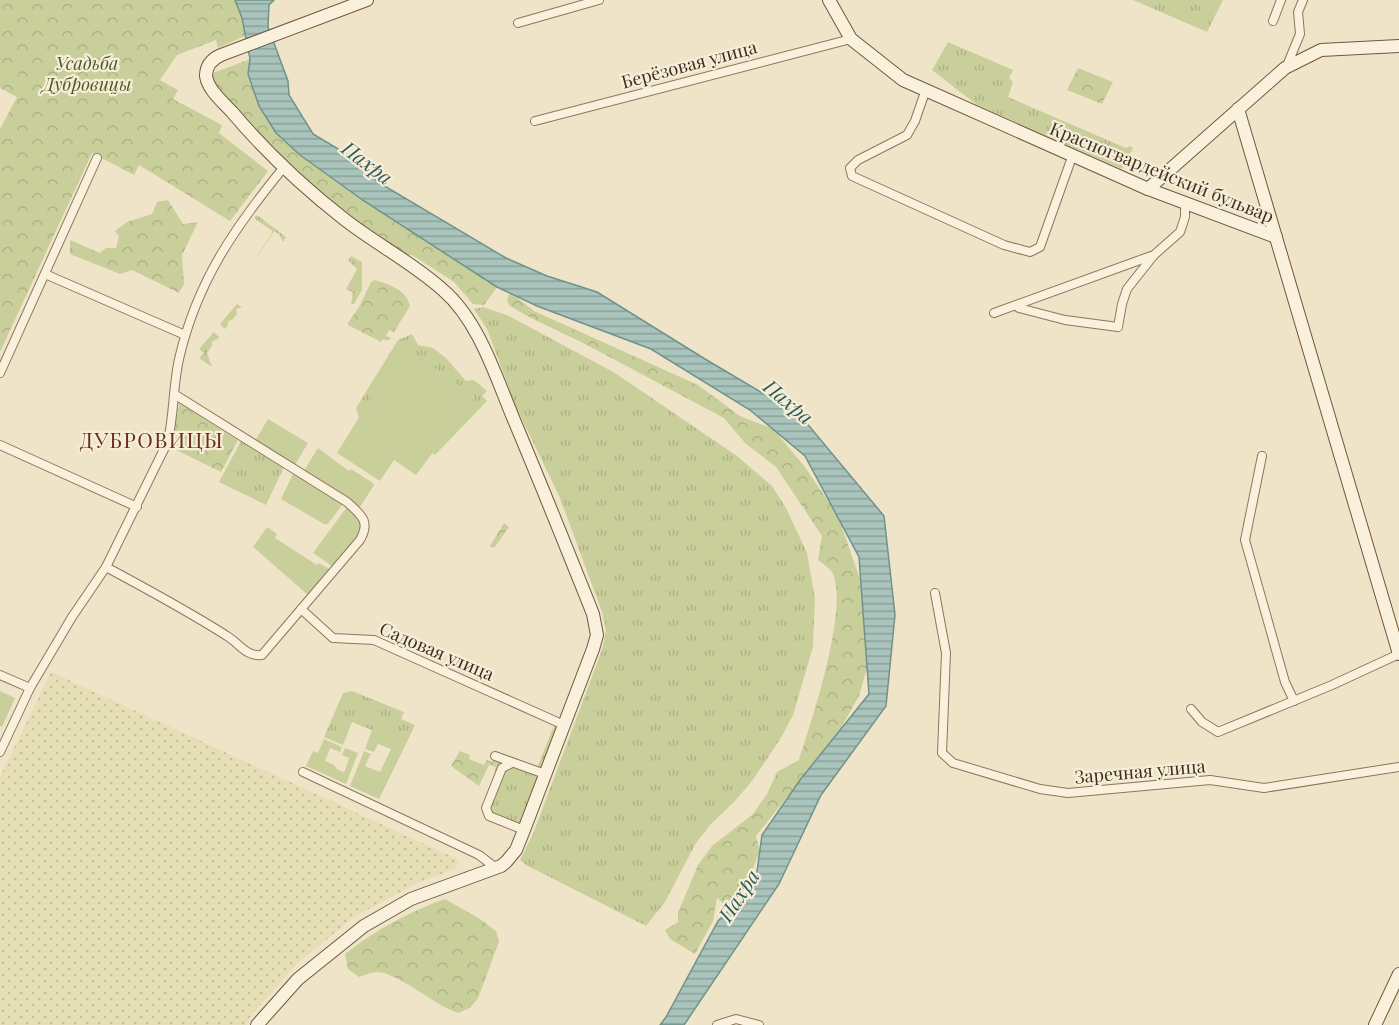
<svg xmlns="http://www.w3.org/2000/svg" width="1399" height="1025" font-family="'Playfair Display',serif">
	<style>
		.farmland { fill: url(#farmland-dots) }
		.grass { fill: url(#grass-tufts) }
		.forest { fill: url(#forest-crowns) }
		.garden { fill: #c9cf9b }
		.water { fill: url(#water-rules); stroke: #6f938a; stroke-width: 1.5 }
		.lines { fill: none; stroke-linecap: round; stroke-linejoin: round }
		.street-casing { stroke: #8d765c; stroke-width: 10 }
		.secondary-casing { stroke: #6f573f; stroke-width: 14 }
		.street { stroke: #faf1dc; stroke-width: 8 }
		.secondary { stroke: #faf1dc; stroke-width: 12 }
		.labels { text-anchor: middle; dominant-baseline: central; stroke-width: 4.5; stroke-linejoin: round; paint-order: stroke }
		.park-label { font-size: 18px; font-style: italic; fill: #4d5a26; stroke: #f7eed8 }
		.street-label { font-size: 18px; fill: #3d2e20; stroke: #f7eed8 }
		.water-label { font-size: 20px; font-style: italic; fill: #2f5d5a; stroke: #f7eed8 }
		.quarter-label { font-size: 21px; letter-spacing: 1.5px; fill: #6b2e1e; stroke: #f7eed8 }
	</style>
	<defs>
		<pattern id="farmland-dots" width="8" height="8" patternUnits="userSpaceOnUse" patternTransform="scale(1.5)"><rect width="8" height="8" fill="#e6deb5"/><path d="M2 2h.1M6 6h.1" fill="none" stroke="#c6bf9b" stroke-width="1.8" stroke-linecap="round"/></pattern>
		<pattern id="grass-tufts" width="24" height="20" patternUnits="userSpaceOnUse" patternTransform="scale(1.5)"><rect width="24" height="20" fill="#c9cf9b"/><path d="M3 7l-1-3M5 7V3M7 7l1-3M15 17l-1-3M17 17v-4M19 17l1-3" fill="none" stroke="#aeb285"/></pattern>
		<pattern id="forest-crowns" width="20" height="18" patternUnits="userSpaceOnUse" patternTransform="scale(1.5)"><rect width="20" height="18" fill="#c9cf9b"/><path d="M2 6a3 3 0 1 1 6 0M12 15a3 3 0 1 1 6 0" fill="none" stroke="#aeb285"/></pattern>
		<pattern id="water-rules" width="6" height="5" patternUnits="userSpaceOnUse" patternTransform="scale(1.5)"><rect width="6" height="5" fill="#a9c4bc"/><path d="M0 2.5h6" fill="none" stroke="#8ba098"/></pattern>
	</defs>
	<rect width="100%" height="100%" fill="#f0e4c8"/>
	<polygon class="farmland" points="51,672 459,860 455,869 423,880 354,917 299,962 251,1015 246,1025 0,1025 0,777"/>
	<g class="grass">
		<polygon points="1133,0 1223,0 1207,32"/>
		<polygon points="948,42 1013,70 1009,78 1013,82 1008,97 1126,148 1130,146 1133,148 1122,169 977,105 932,70"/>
		<polygon points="257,215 286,237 283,242 279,234 274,231 249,269 273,231 256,220 255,217"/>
		<polygon points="351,256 362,262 362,290 354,304 351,304 353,293 346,289 357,269 348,260"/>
		<polygon points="237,304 242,307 236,309 237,314 232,320 228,321 228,325 225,329 220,324"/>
		<polygon points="483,307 509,316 615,373 737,456 772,486 786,508 807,553 815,599 813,647 793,715 781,738 752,781 734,802 711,824 696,843 665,902 646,926 528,866 520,860 533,834 602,650 606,630 602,612 560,498 516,407 487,329 474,309"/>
		<polygon points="214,332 219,337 217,340 212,341 212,346 207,353 212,367 199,358 204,353 199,349"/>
		<polygon points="412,334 418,345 433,348 446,358 466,381 474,380 487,391 482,396 487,401 435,455 432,453 474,397 404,346 359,418 356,408 398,340"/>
		<polygon points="241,441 284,467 266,505 219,482"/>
		<polygon points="352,691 404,712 401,719 415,725 406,744 352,722 343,745 324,737 343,693"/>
		<polygon points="555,723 559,728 542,768 537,768"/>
		<polygon points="506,765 535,774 538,777 523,821 520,824 487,813"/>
	</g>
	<g class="forest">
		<polygon points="0,0 235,0 242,17 245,36 218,48 216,40 177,55 160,80 178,90 173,99 222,125 219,133 268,171 230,221 139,165 134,175 92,153 0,352 0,129 17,97 0,88"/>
		<polygon points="250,59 248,74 276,134 300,155 364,201 497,287 484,305 473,304 454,282 412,255 396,256 343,219 209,84 213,73"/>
		<polygon points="1078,68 1113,82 1102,104 1067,90"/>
		<polygon points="168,200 183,224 198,222 182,255 184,284 179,293 132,270 120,274 70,254 70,240 100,253 106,248 116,248 119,236 115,231 127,222 152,214 157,202"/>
		<path d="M375,280C390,285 406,289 410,306L394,332L389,330L386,336L391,338L387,341L383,339L381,342L348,325V323L359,307L371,282Z"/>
		<path d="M511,293L534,311L698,385L740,416L773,429L805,467L838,516L861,582L867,668L859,696L838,733L756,836L760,851L749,878L752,889C744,896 737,903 725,905L717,898L713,921L695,954L670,939L665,930L678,922V913L698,865L712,846L753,814L767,794L777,772L799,760C811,723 850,606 832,572C829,568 822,563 818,560L822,536L776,467L745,443L724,418L585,344L531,318L510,306L507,301L508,296Z"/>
		<polygon points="179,403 238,440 221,472 172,448"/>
		<polygon points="504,523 509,527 494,548 490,546"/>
		<polygon points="460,751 470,755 469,759 484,765 487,760 492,762 494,758 501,761 496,772 494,771 496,767 489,765 479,786 451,766"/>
		<path d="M445,899L480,919L496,931L499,942L478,998L470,1008L458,1013C432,1004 402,975 378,972C372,972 365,975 359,977L348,969L345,954C376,930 408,912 445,899Z"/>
	</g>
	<g class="garden">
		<polygon points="404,345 474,397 416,475 394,460 380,481 337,453"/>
		<polygon points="268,419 308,443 295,465 255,441"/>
		<polygon points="318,448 349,471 351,469 373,483 374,485 360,507 357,507 303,472"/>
		<polygon points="294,472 341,501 342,505 328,524 324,524 281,499"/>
		<polygon points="347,507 361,521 362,530 332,566 313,553"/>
		<polygon points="267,527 277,534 275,538 317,565 319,563 329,569 308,595 253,547"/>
		<polygon points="0,691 15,698 2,727 0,726"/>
		<polygon points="372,730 406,744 379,799 350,786 364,751 373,755 370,755 365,766 380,772 391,749 378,744 374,752 365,749"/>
		<polygon points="324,739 342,747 340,752 330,748 325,761 334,765 337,769 343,772 345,771 349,758 342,755 345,748 358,753 346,784 306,766 313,751 318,753"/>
	</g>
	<polygon class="water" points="235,0 274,0 269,5 268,27 288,81 289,95 313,134 360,162 376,181 506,258 547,276 597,292 705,359 800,415 884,516 895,615 886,706 821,795 779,884 684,1025 660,1025 666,1017 718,921 755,886 762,835 800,780 869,694 859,557 805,456 750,410 651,349 537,306 497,287 364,201 300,155 276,133 259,106 248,74 250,59 242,18"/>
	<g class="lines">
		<g class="street-casing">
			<g id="street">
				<polyline points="1273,21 1281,0"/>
				<polyline points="518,23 599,0"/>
				<polyline points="1286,68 1300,34 1298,12 1303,0"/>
				<polyline points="925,92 915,121 907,135 858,160 850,168 852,176 1004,245 1030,252 1040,247 1072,157"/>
				<polyline points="535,121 851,39"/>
				<polyline points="45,274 185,335"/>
				<polyline points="1019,304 1019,308 1065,320 1118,327 1122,304 1127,289 1154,255 1180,232 1185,217 1185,203"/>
				<polyline points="994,313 1151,256"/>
				<polyline points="0,373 97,158"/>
				<polyline points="0,445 137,507"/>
				<polyline points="1262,456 1245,540 1285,682 1294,701"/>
				<path d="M106,567C147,589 188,611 227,636C239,643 246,657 262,655L360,540C371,521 361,515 347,502L174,394"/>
				<polyline points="935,593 946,653 942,753 953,763 1040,789 1068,793 1210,780 1264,788 1399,767"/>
				<polyline points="301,609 333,638 374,640 564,725"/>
				<polyline points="0,675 30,688"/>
				<polyline points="1191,709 1202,722 1218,732 1332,685 1399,654"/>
				<path d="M0,752L30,688L72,617L106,567L168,441C174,414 173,386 179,359C197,281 235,227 284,167"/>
				<polyline points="495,756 545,774"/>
				<polyline points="512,763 502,768 486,808 489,816 524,830"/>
				<polyline points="303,772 479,855 496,868"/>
				<polyline points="717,1025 736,1019 759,1025"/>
			</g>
		</g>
		<g class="secondary-casing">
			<g id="secondary">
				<polyline points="829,0 851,39 903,80 1148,189 1276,237"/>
				<polyline points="1238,109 1399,654"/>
				<polyline points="1148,189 1285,68 1321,50 1399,46"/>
				<path d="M257,1025L298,979L364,926L411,899L501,866L506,862L516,850L524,830L593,649L597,635L593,614C567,549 541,484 514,420C496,377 479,321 443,290C413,263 376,244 344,219C303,187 265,151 232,112C223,102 208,90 206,76C206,65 212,59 221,55L367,0"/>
				<polyline points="1375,1025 1399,974"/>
			</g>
		</g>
		<use href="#street" class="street"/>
		<use href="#secondary" class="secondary"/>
	</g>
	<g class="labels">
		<g class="park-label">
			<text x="87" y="63">Усадьба<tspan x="87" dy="21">Дубровицы</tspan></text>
		</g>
		<g class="street-label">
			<text transform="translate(689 64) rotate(-15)">Берёзовая улица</text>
			<text transform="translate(1162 172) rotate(22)">Красногвардейский бульвар</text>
			<text transform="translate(437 651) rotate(23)">Садовая улица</text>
			<text transform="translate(1140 771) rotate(-5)">Заречная улица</text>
		</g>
		<g class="water-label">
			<text transform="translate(368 162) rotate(37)">Пахра</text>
			<text transform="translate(789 401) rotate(40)">Пахра</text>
			<text transform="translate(738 895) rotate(-57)">Пахра</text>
		</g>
		<g class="quarter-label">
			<text x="152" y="439">ДУБРОВИЦЫ</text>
		</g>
	</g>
</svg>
